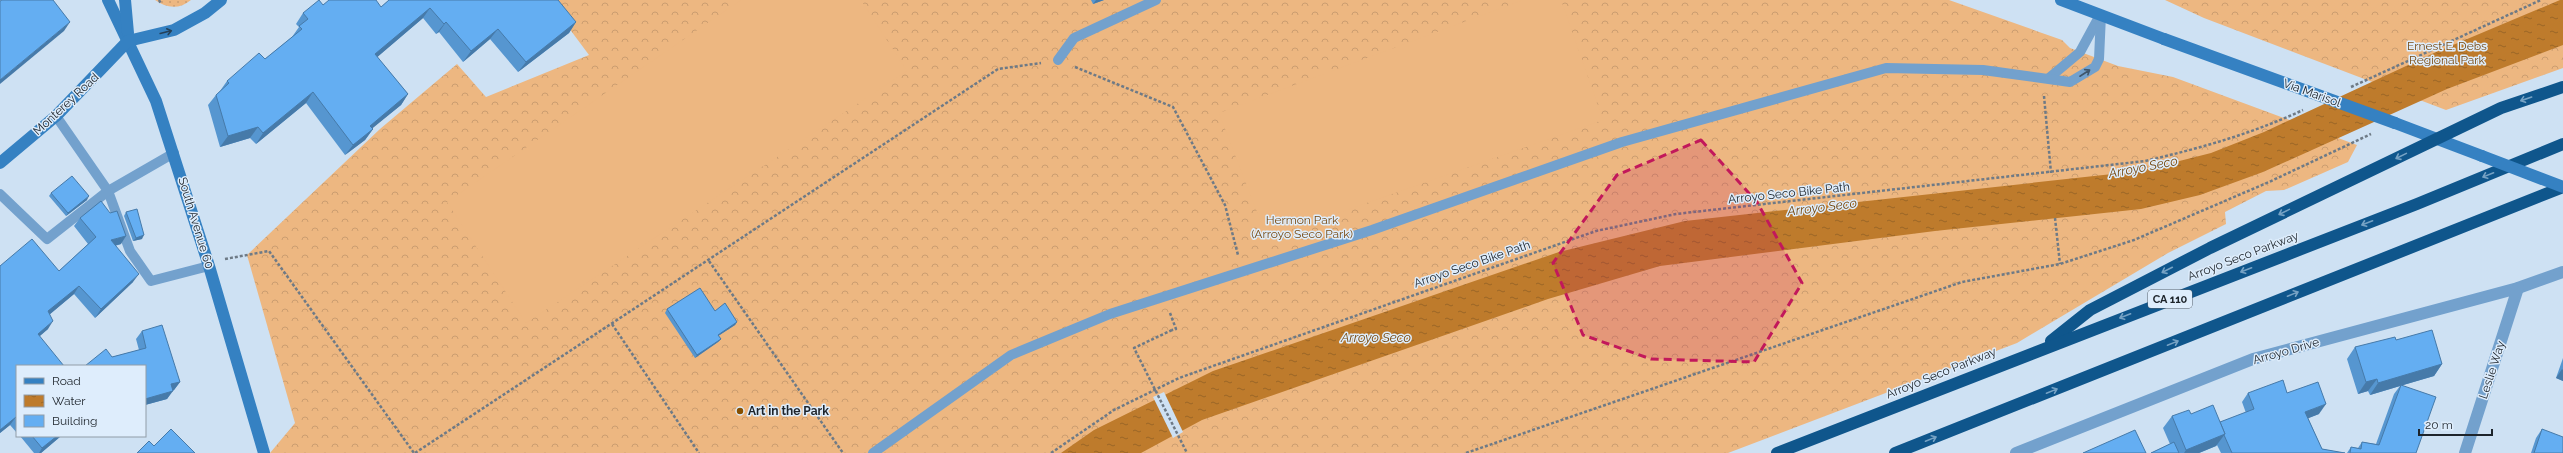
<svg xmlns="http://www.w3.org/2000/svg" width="2563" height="453" font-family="Raleway,sans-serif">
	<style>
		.grass { fill: url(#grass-dots) }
		.forest { fill: url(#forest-crowns) }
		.pitch { fill: #edb781 }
		.water { fill: url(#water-ripples) }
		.pier { fill: #cee1f3 }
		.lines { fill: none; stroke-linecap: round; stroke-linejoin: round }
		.path { stroke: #6e7a86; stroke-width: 2.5; stroke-dasharray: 3 2; stroke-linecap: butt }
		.lane { stroke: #73a1cd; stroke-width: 10 }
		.street { stroke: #73a1cd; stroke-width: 12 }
		.secondary { stroke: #3581c2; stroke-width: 12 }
		.highway { stroke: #0f568c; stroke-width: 12 }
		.path-bridge { stroke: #6e7a86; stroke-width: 2.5; stroke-dasharray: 3 2; stroke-linecap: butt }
		.secondary-bridge { stroke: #3581c2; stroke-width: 12 }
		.wall { fill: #5696d0 }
		.shaded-wall { fill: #467aa9 }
		.building { fill: #64aef2; stroke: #467aa9 }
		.oneway { stroke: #244058 }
		.oneway2 { stroke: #3f566c }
		.oneway3 { stroke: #76a2c4 }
		.marked { fill: #c2185b; fill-opacity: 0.2; stroke: #c2185b; stroke-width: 3; stroke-dasharray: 8 5; stroke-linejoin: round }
		.poi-dot { fill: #864f00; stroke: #deedfc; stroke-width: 1.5 }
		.labels { text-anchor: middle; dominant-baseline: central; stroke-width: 3; stroke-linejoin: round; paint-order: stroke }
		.shield { fill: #deedfc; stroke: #57606a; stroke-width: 1 }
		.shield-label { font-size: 11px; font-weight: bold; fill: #1d242b }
		.park-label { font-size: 12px; fill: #784a12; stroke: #deedfc }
		.street-label { font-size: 12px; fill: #1d242b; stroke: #deedfc }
		.poi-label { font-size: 12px; font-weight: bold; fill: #1d242b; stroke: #deedfc; text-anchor: start }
		.water-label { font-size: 13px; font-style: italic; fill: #75470d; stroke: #deedfc }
	</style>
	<defs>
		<pattern id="grass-dots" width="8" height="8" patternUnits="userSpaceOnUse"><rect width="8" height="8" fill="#edb781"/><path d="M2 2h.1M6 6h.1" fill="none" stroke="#cb9d70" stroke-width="1.8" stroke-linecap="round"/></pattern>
		<pattern id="forest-crowns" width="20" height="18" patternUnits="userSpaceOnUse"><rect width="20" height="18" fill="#edb781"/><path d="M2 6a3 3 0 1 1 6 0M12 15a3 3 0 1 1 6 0" fill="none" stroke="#cb9d70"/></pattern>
		<pattern id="water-ripples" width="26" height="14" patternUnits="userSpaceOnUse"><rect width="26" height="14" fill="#be7b2c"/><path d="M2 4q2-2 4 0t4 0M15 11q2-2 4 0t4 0" fill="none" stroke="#9a6526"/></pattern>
	</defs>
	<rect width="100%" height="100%" fill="#cee1f3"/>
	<path class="grass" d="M155,0H191C179,10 166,8 155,0Z"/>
	<g class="forest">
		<polygon points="548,0 1949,0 2062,40 2070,48 2118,66 2173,77 2357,145 2348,162 2284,190 2266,191 2225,212 2226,224 2168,253 2017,343 1728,453 270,453 295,423 247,255 380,129 457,64 486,97 589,55"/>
		<polygon points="2165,0 2563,0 2563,68 2446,110 2204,18"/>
	</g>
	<g class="pitch">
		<polygon points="741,0 861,0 907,71 526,323 447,202"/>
		<polygon points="1523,0 1561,0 1603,120 1267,238 1219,113"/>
	</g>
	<polygon class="water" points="2560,0 2563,0 2563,45 2447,89 2263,172 2200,195 2141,209 1935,231 1660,266 1548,299 1202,420 1141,453 1061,453 1094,430 1213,371 1559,252 1685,221 2140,171 2211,153 2264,132 2434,53"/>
	<polygon class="pier" points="1164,392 1183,432 1173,438 1153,397"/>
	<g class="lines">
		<g class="path">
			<polyline points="159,0 161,4"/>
			<polyline points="1075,67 1173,107 1225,205 1238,255"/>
			<polyline points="2351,87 2541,0"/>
			<polyline points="2044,96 2051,173"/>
			<polyline points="2055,218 2060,264"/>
			<polyline points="225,259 269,251 414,453"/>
			<polyline points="709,261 843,453"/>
			<polyline points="1170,313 1176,329 1172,330"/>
			<polyline points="612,324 699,453"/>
			<polyline points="415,453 998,69 1041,63"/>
			<path d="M1051,453L1114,410L1179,378L1596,231L1676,214L2145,161C2201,148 2251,134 2303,110"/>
			<polyline points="1466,453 1962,282 2060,264 2134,240 2269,182 2371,134"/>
		</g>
		<g class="lane">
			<polyline points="1058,60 1074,38 1156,0"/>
			<polyline points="2049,78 2080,52 2099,17"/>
			<polyline points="174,153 108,191 130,251 151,281 209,266"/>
			<polyline points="0,194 47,239 108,191 56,116"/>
			<polyline points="873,453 1011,355 1110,314 1372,230 1622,142 1886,68 1983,70 2070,82 2095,67 2099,59 2101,15"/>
		</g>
		<g class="street">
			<polyline points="2016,453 2253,359 2518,288 2563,272"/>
			<polyline points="2465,453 2518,288"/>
		</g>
		<g class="secondary">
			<polyline points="108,0 156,101 209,266 264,453"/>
			<polyline points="125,0 128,33"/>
			<polyline points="2061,0 2164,39"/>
			<polyline points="2395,123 2482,156"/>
			<polyline points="0,163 56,116 128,41 174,30 205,13 221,0"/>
		</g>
		<g class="highway">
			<polyline points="2051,341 2090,310 2210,248 2501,108 2563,87"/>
			<polyline points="1777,453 2417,204 2563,144"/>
			<polyline points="1895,453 2563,187"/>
		</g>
		<polyline class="path-bridge" points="1172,330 1134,348 1187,453"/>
		<g class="secondary-bridge">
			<polyline points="2164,39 2395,123"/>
			<polyline points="2482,156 2563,187"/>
		</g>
	</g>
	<g class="wall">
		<polygon points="389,0 576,22 569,33 518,72 490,39 463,62 439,32 436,34 423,18 377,57 408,94 401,105 372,128 373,129 365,140 345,155 306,103 256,144 250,138 220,147 208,105 216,95 220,91 227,81 265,59 292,37 299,27 296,24 303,13 323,5 381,7"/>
		<polygon points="1091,0 1104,0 1093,4"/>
		<polygon points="51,193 87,200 66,216 49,196"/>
		<polygon points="126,212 142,239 133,241 124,216"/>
		<polygon points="80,218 121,244 115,246 133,282 95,318 74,294 50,314 48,329 39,336 17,366 17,433 10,425 0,433 0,266 59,271 88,244 74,226"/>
		<polygon points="667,309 715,311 737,322 735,325 718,336 721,339 718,342 695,358 665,313"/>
		<polygon points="142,331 180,382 174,390 172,391 167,399 145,405 145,366 112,357 139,350 136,339"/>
		<polygon points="2396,340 2442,364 2434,376 2403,385 2416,453 2347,453 2351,447 2358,448 2362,442 2376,444 2394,394 2400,386 2370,395 2368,391 2358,394 2347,359 2355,347"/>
		<polygon points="2563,358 2563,381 2556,378"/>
		<polygon points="2248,393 2287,393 2319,414 2308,418 2322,449 2345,453 2221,453 2217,445 2216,446 2199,453 2151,453 2170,444 2163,428 2172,416 2191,414 2220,422 2246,413 2242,402"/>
		<polygon points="2542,429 2563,453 2531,453 2536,438"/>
		<polygon points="20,436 61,436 41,453 34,453"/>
	</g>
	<g class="shaded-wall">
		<polygon points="1096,0 1104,0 1093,4"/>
		<polygon points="430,8 423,18 368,65 375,54"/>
		<polygon points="70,22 64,31 0,84 0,80"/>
		<polygon points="446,22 439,32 436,34 444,24"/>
		<polygon points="576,22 569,33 518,72 526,62"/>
		<polygon points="498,29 490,39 463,62 471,51"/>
		<polygon points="313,92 306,103 256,144 263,133"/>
		<polygon points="408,94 401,105 363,136 370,126"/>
		<polygon points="258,127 250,138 220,147 228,136"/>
		<polygon points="373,129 365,140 345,155 353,145"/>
		<polygon points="89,196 87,200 66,216 68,213"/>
		<polygon points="144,235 142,239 133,241 136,238"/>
		<polygon points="126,236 121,244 105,248 111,240"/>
		<polygon points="139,274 133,282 95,318 101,309"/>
		<polygon points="79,286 74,294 43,320 48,311"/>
		<polygon points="53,321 48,329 32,343 38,334"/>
		<polygon points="737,322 735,325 715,338 718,335"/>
		<polygon points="721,339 718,342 695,358 697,355"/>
		<polygon points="2442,364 2434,376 2400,386 2401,385 2400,386 2370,395 2378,383"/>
		<polygon points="2562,369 2563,370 2563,381 2556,378"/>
		<polygon points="2377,379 2368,391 2358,394 2366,382"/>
		<polygon points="180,382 174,390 165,393 171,384"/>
		<polygon points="173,391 167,399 145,405 145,399"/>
		<polygon points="2326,404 2319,414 2299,422 2305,412"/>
		<polygon points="16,417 10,425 0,433 0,430"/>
		<polygon points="2225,434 2216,446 2199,453 2184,453 2186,450"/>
		<polygon points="57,436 61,436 41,453 39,453 42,448"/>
	</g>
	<g class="building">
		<polygon points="2,0 53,0 70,22 0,80 0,1"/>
		<polygon points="319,0 323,5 329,0 376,0 381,7 389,0 558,0 576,22 526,62 498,29 471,51 446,22 444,24 430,8 375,54 408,94 370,126 373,129 353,145 313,92 263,133 258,127 228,136 216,95 229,83 227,81 259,53 265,59 302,29 299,26 308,19 303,13"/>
		<polygon points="72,176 89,196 68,213 51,193"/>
		<polygon points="101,201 110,213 117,211 126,236 111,240 139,274 101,309 79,286 48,311 53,321 38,334 64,366 17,366 17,418 16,417 0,430 0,266 32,239 59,271 96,237 80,218"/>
		<polygon points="137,209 144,235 136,238 126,212"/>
		<polygon points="700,288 715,311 725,303 737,322 718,335 721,339 697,355 667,309"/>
		<polygon points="162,325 180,382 171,384 173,391 145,399 145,366 85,366 106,349 112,357 146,348 142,331"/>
		<polygon points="2432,330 2442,364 2378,383 2377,379 2366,382 2355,347 2395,337 2396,340"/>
		<polygon points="2283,380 2287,393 2318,382 2326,404 2305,412 2322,449 2345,453 2232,453 2224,435 2225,434 2220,422 2254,409 2248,393"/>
		<polygon points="2401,385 2436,397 2416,453 2350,453 2351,447 2361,449 2362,442 2379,445"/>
		<polygon points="2213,405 2225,434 2186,450 2172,416 2189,410 2191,414"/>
		<polygon points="171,429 195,453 137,453 149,441 154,446"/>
		<polygon points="2542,429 2563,437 2563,453 2534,453"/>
		<polygon points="2135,430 2146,453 2083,453"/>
		<polygon points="32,436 57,436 42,448"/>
		<polygon points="2174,442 2179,453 2151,453"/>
	</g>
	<defs><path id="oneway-shaft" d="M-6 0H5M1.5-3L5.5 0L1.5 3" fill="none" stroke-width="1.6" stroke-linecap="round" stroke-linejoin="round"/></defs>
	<use class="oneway" href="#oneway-shaft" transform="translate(166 32) rotate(-14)"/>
	<use class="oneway2" href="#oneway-shaft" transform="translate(2085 73) rotate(-33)"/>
	<g class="oneway3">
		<use href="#oneway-shaft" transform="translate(2526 99) rotate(161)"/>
		<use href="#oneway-shaft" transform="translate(2401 156) rotate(154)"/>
		<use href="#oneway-shaft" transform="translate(2488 175) rotate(158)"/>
		<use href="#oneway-shaft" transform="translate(2284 212) rotate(154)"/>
		<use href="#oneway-shaft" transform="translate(2367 223) rotate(159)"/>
		<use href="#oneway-shaft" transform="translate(2167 270) rotate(153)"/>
		<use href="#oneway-shaft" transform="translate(2246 270) rotate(159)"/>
		<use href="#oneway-shaft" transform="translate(2293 294) rotate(-22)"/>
		<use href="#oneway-shaft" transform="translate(2125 316) rotate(159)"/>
		<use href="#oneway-shaft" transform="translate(2173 343) rotate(-22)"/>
		<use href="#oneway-shaft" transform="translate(2052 391) rotate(-22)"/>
		<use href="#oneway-shaft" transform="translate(1931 439) rotate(-22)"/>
	</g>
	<path class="marked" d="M1701,140L1757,202L1802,283L1754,362L1651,359L1583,335L1553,263L1617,175Z"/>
	<circle class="poi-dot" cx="740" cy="411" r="4"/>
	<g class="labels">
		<rect class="shield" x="2148" y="290" width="44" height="18" rx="3"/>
		<g class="shield-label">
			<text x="2170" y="299">CA 110</text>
		</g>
		<g class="park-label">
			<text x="2447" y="46">Ernest E. Debs<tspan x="2447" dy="14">Regional Park</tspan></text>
			<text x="1302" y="220">Hermon Park<tspan x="1302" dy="14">(Arroyo Seco Park)</tspan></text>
		</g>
		<g class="street-label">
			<text transform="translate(2312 93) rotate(20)">Via Marisol</text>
			<text transform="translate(66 104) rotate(-43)">Monterey Road</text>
			<text transform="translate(1789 193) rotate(-6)">Arroyo Seco Bike Path</text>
			<text transform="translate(196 223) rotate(73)">South Avenue 60</text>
			<text transform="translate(2243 256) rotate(-21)">Arroyo Seco Parkway</text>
			<text transform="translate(1472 264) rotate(-19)">Arroyo Seco Bike Path</text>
			<text transform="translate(2286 351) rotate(-16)">Arroyo Drive</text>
			<text transform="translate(2492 370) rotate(-72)">Leslie Way</text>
			<text transform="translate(1941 373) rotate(-22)">Arroyo Seco Parkway</text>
		</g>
		<g class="poi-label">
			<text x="748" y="411">Art in the Park</text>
		</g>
		<g class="water-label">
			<text transform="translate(2143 167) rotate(-11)">Arroyo Seco</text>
			<text transform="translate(1822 207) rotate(-7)">Arroyo Seco</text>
			<text x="1376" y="337">Arroyo Seco</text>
		</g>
	</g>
	<rect x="16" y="365" width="130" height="72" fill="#deedfc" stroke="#919da8"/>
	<rect x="24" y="378" width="20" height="6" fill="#3581c2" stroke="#919da8"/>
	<text x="52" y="385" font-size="12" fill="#1d242b">Road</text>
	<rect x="24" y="395" width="20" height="12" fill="url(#water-ripples)" stroke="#919da8"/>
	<text x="52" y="405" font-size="12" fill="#1d242b">Water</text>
	<rect x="24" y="415" width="20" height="12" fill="#64aef2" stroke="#919da8"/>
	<text x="52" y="425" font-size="12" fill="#1d242b">Building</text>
	<path d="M2419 429v6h73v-6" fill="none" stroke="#1d242b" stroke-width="2"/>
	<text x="2425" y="429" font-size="12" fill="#1d242b" stroke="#deedfc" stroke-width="3" paint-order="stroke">20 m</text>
</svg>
